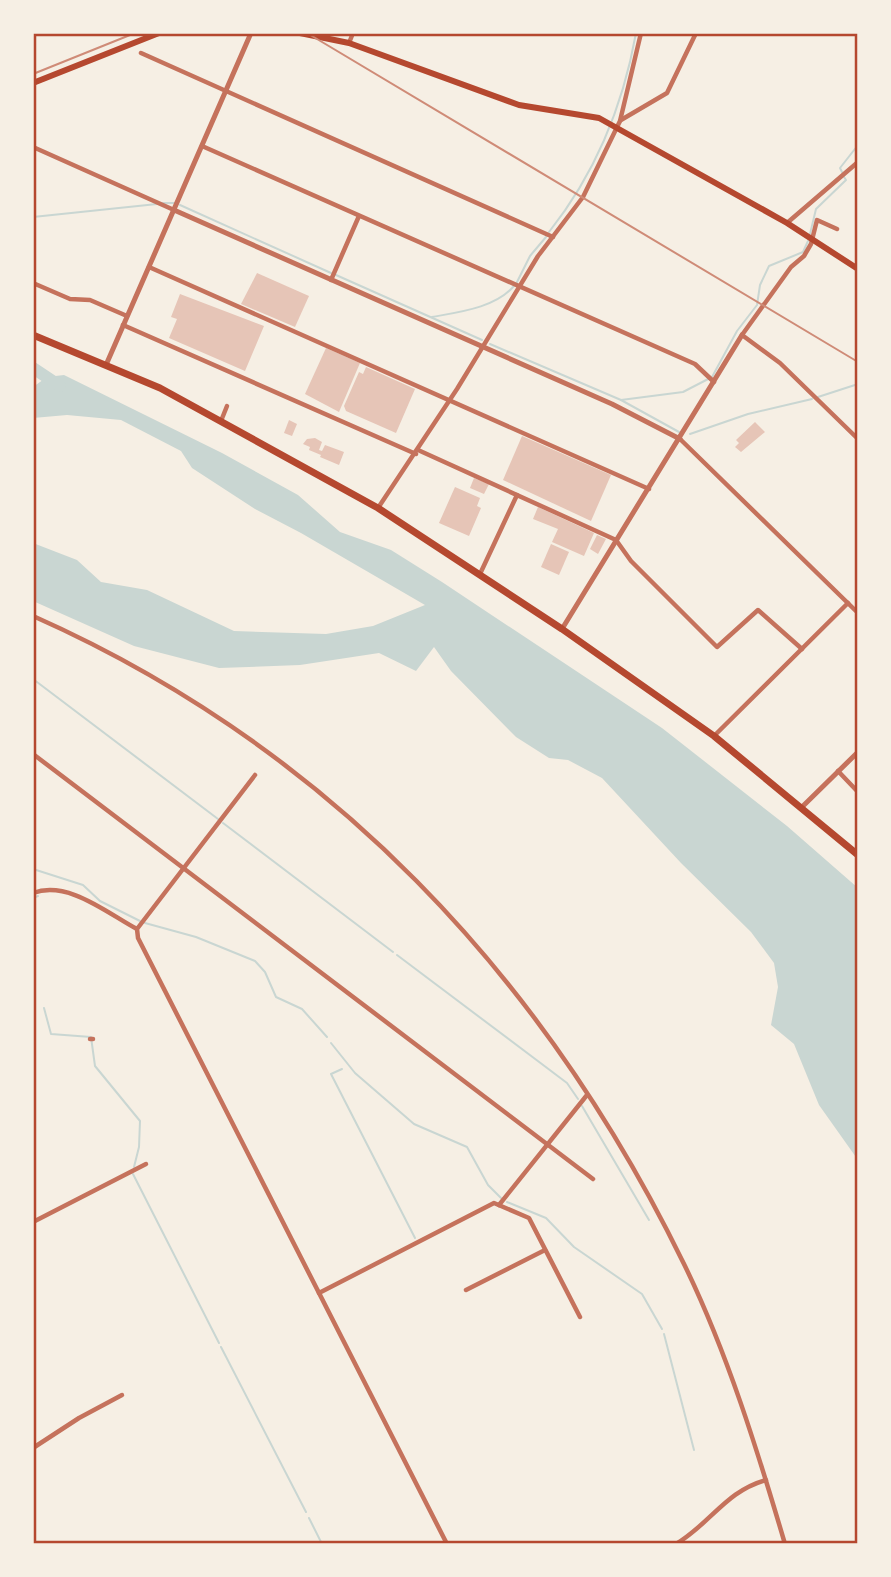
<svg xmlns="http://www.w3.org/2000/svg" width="891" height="1577" font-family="'Asap Condensed',sans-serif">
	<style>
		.water { fill: #c9d6d2 }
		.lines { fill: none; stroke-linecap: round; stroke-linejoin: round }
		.stream { stroke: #c9d6d2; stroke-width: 2 }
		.river { stroke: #c9d6d2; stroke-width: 12 }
		.building { fill: #e6c5b7 }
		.minor { stroke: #c5725c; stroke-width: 4.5 }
		.tertiary { stroke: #c5725c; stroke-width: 5 }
		.secondary { stroke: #b5482f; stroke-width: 6 }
		.trunk { stroke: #b5482f; stroke-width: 7 }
		.rail { stroke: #cf8b77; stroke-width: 2 }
		.neatline { fill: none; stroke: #b5482f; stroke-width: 2.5 }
	</style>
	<rect width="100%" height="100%" fill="#f6efe4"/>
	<polygon class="water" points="64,375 222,453 298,495 340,532 391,550 442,582 662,728 787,826 858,888 858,1160 819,1105 794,1044 771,1025 778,987 774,963 751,932 681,863 602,778 568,760 549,758 516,737 451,671 434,647 416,671 379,653 300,665 219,668 134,646 33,601 33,543 77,560 101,582 147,590 234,631 326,634 373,626 425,605 301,533 255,509 192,468 181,451 121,420 67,415 33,418 33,387 47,377"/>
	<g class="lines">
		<g class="stream">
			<polyline points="842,172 840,168 858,145"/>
			<polyline points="163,203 175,203"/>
			<polyline points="180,205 331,273"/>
			<polyline points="33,217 157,204"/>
			<path d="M549,232C595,174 623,106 636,33"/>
			<polyline points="810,234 816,209 846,180 844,177"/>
			<polyline points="336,275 482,340"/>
			<polyline points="517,282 530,256 546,237"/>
			<path d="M432,317C459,312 495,308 514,286"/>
			<polyline points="490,344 621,400 679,432"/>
			<polyline points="818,397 858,384"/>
			<polyline points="621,400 683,392 712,377 737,331 757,305 760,285 769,266 803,252 808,241"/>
			<polyline points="690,434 748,414 812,399"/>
			<polyline points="33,679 218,819"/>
			<polyline points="223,823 393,952"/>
			<polyline points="33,869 83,885 100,901 140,921"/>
			<polyline points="33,898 38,896"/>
			<polyline points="145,923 196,937 255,961 265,972 276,997 302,1009 327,1037"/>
			<polyline points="397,955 567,1083 578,1099"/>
			<polyline points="44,1008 51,1034 91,1037 95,1066 140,1121 139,1147 134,1167"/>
			<polyline points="331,1043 355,1073 414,1124 467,1147 488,1185 501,1198"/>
			<polyline points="342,1069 331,1074 415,1238"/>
			<polyline points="582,1106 649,1220"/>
			<polyline points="133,1174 219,1343"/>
			<polyline points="507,1202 546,1218 574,1247 642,1294 662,1329"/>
			<polyline points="664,1334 694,1450"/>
			<polyline points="221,1347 306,1512"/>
			<polyline points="309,1518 322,1544"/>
		</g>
		<polyline class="river" points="33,368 60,386"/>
	</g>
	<g class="building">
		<polygon points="257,273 309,296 295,327 241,304"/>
		<polygon points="180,294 264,326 245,371 169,338 177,319 171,317"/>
		<polygon points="326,348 360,363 339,412 305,394"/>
		<polygon points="366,367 415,389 396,433 346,411 344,406 359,372 363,374"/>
		<polygon points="289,420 297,424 292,436 284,433"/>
		<polygon points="755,422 765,432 741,452 735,447 739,443 736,440"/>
		<polygon points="522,436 611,475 591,521 503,480"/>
		<polygon points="315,438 322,442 319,450 322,451 325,445 344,452 339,465 320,457 321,455 309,450 310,447 303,444 307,439"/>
		<polygon points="474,478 489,484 484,494 470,488"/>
		<polygon points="455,487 480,498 477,506 481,508 469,536 439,523"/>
		<polygon points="538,507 594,533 584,556 552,542 558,529 533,519"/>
		<polygon points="597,535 606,539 598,554 590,549"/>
		<polygon points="551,544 569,552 559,575 541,567"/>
	</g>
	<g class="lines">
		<g class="minor">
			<polyline points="349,43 353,33"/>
			<polyline points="141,53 553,237"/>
			<polyline points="621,120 667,93 696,33"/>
			<polyline points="202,146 695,364 714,382"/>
			<polyline points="33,147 174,210"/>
			<polyline points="787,223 858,162"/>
			<polyline points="837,229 817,220 811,244 804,256 791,267 742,335 780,363 858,439"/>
			<polyline points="149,267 649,489"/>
			<polyline points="331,280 359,216"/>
			<polyline points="33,283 70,299 90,300 127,316"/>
			<polyline points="123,325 416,454"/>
			<polyline points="221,421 227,406"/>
			<polyline points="680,439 858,613"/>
			<polyline points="418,450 616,540 631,561 717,647 758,610 802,649"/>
			<polyline points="378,508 457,389 538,256 583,197 620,121 641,33"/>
			<polyline points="480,574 517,495"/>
			<path d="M33,616C328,747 543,975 684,1264C727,1352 757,1449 785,1544"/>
			<polyline points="714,736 848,603"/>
			<polyline points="33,754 593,1179"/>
			<polyline points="838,771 858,792"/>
			<polyline points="255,775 137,929 138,938 447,1544"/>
			<path d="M33,893C68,880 107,913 137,929"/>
			<polyline points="90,1039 93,1039"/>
			<polyline points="499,1205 587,1095"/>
			<polyline points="33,1222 146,1164"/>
			<polyline points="466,1290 545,1250"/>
			<polyline points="319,1293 494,1203 529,1218 580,1317"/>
			<polyline points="33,1448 79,1418 122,1395"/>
			<path d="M676,1544C711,1523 726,1491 766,1480"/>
		</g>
		<g class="tertiary">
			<polyline points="174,210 612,404 680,439"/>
			<polyline points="106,365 251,33"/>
			<polyline points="562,629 742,335"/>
			<polyline points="802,807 858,752"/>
		</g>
		<g class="secondary">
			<polyline points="300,33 349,43 519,105 599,118 787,223 858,269"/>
			<polyline points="33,83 159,33"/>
		</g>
		<polyline class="trunk" points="33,335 160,388 378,508 562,629 714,736 858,855"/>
		<g class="rail">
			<polyline points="307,33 858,362"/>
			<polyline points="33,74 135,33"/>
		</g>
	</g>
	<rect width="891" height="1577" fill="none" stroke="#f6efe4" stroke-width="70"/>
	<rect x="35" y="35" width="821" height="1507" class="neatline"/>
</svg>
